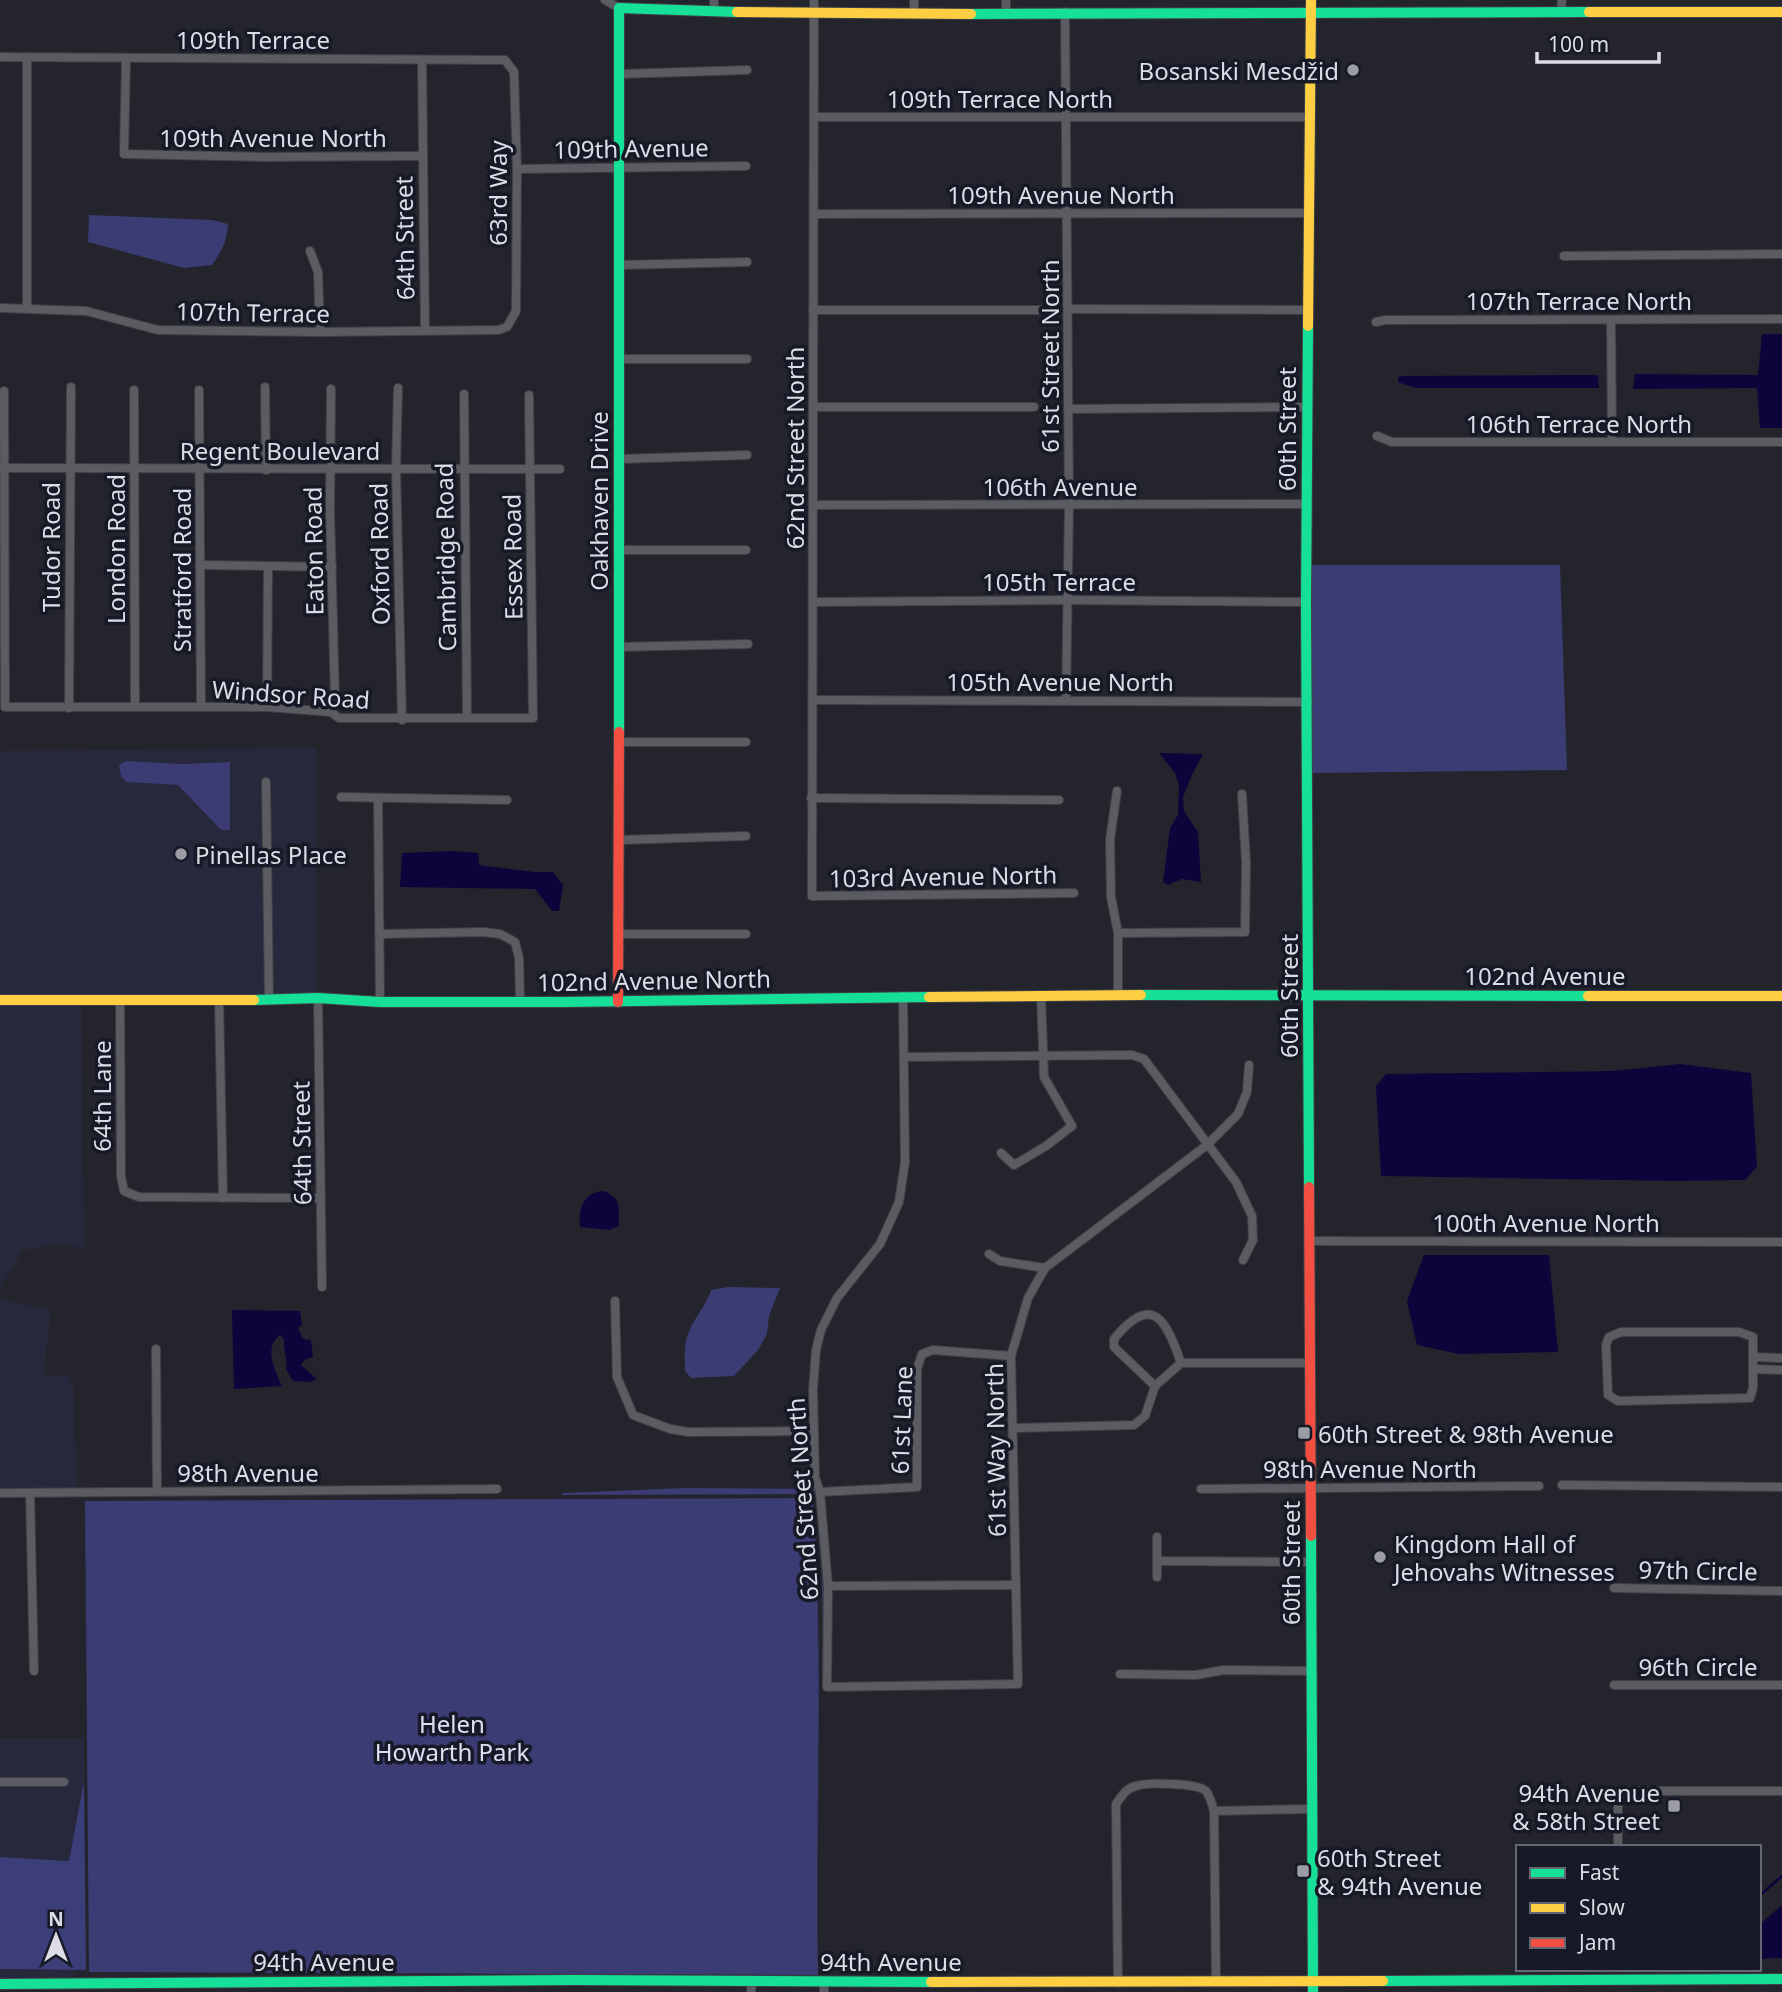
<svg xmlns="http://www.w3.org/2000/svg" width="1782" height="1992" font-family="'Noto Sans',sans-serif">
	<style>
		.built { fill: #27283b; fill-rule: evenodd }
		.green { fill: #3a3c73 }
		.forest { fill: #3b3e79 }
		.water { fill: #0f033c }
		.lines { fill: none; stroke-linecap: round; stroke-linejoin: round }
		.stream { stroke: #0f033c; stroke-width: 2.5 }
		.street-casing { stroke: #3f4046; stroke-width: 10 }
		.fast-casing { stroke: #3f4046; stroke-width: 12 }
		.slow-casing { stroke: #3f4046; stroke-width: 12 }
		.jam-casing { stroke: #3f4046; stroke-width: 12 }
		.street { stroke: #5b5c62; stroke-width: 8 }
		.fast { stroke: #16e098; stroke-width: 10 }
		.slow { stroke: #ffcf43; stroke-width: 10 }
		.jam { stroke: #f24e42; stroke-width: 10 }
		.poi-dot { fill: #9b9ca5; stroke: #171926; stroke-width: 2.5 }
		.labels { text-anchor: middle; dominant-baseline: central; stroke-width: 7; stroke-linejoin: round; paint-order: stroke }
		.street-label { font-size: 24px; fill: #dbdce6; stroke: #171926 }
		.poi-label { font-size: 24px; fill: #dbdce6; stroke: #171926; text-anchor: start }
		.park-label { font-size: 24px; fill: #dde0f4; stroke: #171926 }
	</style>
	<rect width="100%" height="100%" fill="#24252c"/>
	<g class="built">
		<path d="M316,748L317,994L273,995L270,777L262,778L265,995H0V751ZM126,761L181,764L230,762L221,830L178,785L139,783Z"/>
		<polygon points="0,1005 81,1005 84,1248 58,1244 23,1250 0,1288"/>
		<polygon points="0,1299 51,1310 43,1376 68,1376 73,1384 77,1488 0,1488"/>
		<polygon points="0,1738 84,1738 84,1781 70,1861 0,1857"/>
		<polygon points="0,1963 1,1969 74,1970 74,1978 0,1979"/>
	</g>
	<g class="green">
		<path d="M89,215L212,220L228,224C227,241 222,251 212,265L184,268L88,242Z"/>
		<polygon points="1311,565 1560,565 1567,770 1312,773"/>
		<polygon points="126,761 181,764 230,762 230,830 221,830 178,785 126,782 121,776 119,765"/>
		<path d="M728,1287L780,1288L769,1316L767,1334L758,1350L734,1376L691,1378L685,1371C685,1362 684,1351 686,1342C689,1323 705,1309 711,1290Z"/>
		<polygon points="687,1488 814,1489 816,1494 824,1586 823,1665 822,1574 816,1498 813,1494 562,1495 562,1493"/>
		<path d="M813,1498C824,1657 815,1816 818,1975L89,1972L85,1501Z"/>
	</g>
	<polygon class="forest" points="84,1781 86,1970 0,1969 0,1857 69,1861"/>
	<g class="water">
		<polygon points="1762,334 1782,334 1782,428 1760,428 1757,388 1633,389 1635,374 1758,375"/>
		<polygon points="1598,375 1599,388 1415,388 1398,382 1399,376"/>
		<polygon points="1159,753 1203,754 1192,775 1183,797 1184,811 1198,832 1201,882 1182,879 1168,885 1163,882 1170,828 1178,815 1179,785 1175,773"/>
		<polygon points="451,851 478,853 479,865 535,872 553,872 563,885 559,911 552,911 535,889 400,887 402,853"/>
		<polygon points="1680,1064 1751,1073 1757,1167 1745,1180 1674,1181 1381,1176 1376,1086 1386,1074 1613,1071"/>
		<path d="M604,1191C623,1199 618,1208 619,1226L609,1230L580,1227C578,1209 583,1192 604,1191Z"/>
		<polygon points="1424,1255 1549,1255 1558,1352 1459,1354 1417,1345 1407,1301"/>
		<path d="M232,1310L300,1311L302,1325L298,1328L303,1339L311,1340L313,1357L306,1359L301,1365L317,1379L309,1382L293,1381L286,1369C288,1360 283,1350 284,1339L280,1335C263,1348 275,1370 282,1386L234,1389Z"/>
		<polygon points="1782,1905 1782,1958 1759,1959 1759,1925"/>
	</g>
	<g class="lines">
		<polyline class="stream" points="1759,1896 1782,1876"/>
		<g class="street-casing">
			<g id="street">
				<polyline points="605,0 619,8"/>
				<polyline points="714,0 714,12"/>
				<polyline points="814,0 812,896 1074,893"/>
				<polyline points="914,0 914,12"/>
				<polyline points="1006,12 1006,0"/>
				<polyline points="1065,12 1069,505 1066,700"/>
				<polyline points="1561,12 1562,0"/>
				<polyline points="0,57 505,60 514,72 517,169 516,311 507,327 498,330 320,332 158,330 86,311 0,308"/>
				<polyline points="126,59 124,154 263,157 422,156"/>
				<polyline points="422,60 425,331"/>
				<polyline points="620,74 747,70"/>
				<polyline points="815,117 1310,117"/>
				<polyline points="517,169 746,166"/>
				<polyline points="814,214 1308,213"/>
				<polyline points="310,251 318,272 320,332"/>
				<polyline points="1564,256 1782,254"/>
				<polyline points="620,265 747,262"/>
				<polyline points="27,308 27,57"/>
				<polyline points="1068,309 1308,310"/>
				<polyline points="813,310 1040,310"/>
				<polyline points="1611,320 1612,442"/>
				<polyline points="1376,322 1385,320 1782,319"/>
				<polyline points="619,359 747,359"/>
				<polyline points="265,387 266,470"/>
				<polyline points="398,388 396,469 402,720"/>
				<polyline points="134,390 135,707"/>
				<polyline points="199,390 201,707"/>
				<polyline points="4,391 5,707 267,707 331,712 339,718 533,718 529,395"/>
				<polyline points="464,394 467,718"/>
				<polyline points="813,407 1034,407"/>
				<polyline points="1068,409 1307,407"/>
				<polyline points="1377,436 1392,442 1782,442"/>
				<polyline points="619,459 747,455"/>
				<polyline points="0,468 560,469"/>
				<polyline points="814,505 1306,504"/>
				<polyline points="618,550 746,550"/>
				<polyline points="200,565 332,567"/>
				<polyline points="813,602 1067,600 1306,602"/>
				<polyline points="618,647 748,644"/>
				<polyline points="813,700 1308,702"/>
				<polyline points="267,707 268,566"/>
				<polyline points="69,708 71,387"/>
				<polyline points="331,712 335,699 330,511 331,389"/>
				<polyline points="620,742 746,742"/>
				<polyline points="266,782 269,1000"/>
				<polyline points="1117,791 1110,840 1111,897 1118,933 1118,995"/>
				<polyline points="341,797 507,800"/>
				<polyline points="378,798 380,1002"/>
				<polyline points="811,798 1059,800"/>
				<polyline points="620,840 746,836"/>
				<polyline points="1118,933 1245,932 1246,863 1242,794"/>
				<polyline points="380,934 483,932 500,934 515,942 519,958 520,1002"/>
				<polyline points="618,934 746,934"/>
				<polyline points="903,996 905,1162 899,1202 880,1244 837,1298 821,1330 816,1350 813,1390 815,1477 820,1492 828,1586 827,1687 1018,1684 1011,1356 1028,1298 1045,1268 1207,1145 1238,1114 1247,1092 1249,1065"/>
				<polyline points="318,998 322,1287"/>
				<polyline points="120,1000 121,1176 124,1191 139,1197 320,1198"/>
				<polyline points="219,1001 223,1198"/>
				<polyline points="905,1057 1132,1055 1144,1059 1236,1182 1252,1216 1253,1240 1243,1260"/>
				<polyline points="1001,1153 1014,1165 1046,1146 1072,1126 1044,1077 1041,995"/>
				<polyline points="1310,1241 1782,1242"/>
				<polyline points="989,1254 1000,1261 1045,1268"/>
				<polyline points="615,1301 617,1377 633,1415 670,1429 689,1432 814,1431"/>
				<polygon points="1621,1332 1739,1332 1753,1337 1753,1388 1750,1398 1618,1401 1608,1395 1606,1345 1609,1337"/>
				<polyline points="156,1349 157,1491"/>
				<polyline points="1753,1357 1782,1358"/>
				<polyline points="1754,1369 1782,1370"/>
				<path d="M1155,1386L1114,1347V1339C1152,1292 1166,1319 1181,1363"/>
				<polyline points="1014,1428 1134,1425 1145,1416 1155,1386 1181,1363 1310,1363"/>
				<polyline points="1562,1485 1782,1487"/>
				<polyline points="1201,1489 1539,1486"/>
				<polyline points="820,1492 917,1487 917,1369 922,1354 933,1350 1011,1356"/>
				<polyline points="0,1493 497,1489"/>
				<polyline points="30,1493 34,1671"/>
				<polyline points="1157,1537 1157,1577"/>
				<polyline points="1157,1561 1311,1562"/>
				<polyline points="828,1586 1016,1585"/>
				<polyline points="1614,1588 1782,1591"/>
				<polyline points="1120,1674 1196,1675 1224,1670 1311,1671"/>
				<polyline points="1614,1685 1782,1685"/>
				<polyline points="0,1782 64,1782"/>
				<polyline points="1214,1811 1312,1809"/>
				<polyline points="1618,1847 1618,1791 1782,1791"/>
				<path d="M1118,1983L1116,1804C1122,1796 1126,1788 1136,1786C1147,1782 1197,1783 1206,1791C1210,1796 1212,1805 1214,1811L1216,1982"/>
				<polyline points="751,1992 752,1981"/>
				<polyline points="824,1992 824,1981"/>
			</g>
		</g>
		<g class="fast-casing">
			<g id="fast">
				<polyline points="971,14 1589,12"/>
				<polyline points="1308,326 1306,602 1309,1187"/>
				<polyline points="619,732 619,8 737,12"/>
				<polyline points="1141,995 1588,996"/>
				<polyline points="254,1000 318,998 380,1002 565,1002 929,997"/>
				<polyline points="1311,1536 1313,1992"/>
				<polyline points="1383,1981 1782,1979"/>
				<polyline points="0,1984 573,1980 931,1982"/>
			</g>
		</g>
		<g class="slow-casing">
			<g id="slow">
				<polyline points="737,12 971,14"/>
				<polyline points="1589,12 1782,12"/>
				<polyline points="1308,326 1311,0"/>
				<polyline points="1588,996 1782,996"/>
				<polyline points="929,997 1141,995"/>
				<polyline points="0,1000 254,1000"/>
				<polyline points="931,1982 1383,1981"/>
			</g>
		</g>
		<g class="jam-casing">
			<g id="jam">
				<polyline points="618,1002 619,732"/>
				<polyline points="1309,1187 1311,1536"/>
			</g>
		</g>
		<use href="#street" class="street"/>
		<use href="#fast" class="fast"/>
		<use href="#slow" class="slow"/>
		<use href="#jam" class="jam"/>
	</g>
	<g class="poi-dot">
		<circle cx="1353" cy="70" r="7"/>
		<circle cx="181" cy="854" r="7"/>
		<rect x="1297" y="1426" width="14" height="14" rx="3.5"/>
		<circle cx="1380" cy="1557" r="7"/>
		<rect x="1667" y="1799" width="14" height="14" rx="3.5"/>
		<rect x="1296" y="1864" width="14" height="14" rx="3.5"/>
	</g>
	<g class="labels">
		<g class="street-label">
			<text x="253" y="39">109th Terrace</text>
			<text x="1000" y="98">109th Terrace North</text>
			<text x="273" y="137">109th Avenue North</text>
			<text transform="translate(631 148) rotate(-1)">109th Avenue</text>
			<text transform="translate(497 193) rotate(-90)">63rd Way</text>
			<text x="1061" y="194">109th Avenue North</text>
			<text transform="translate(404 238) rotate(-91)">64th Street</text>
			<text x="1579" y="300">107th Terrace North</text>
			<text transform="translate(253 312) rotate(1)">107th Terrace</text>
			<text transform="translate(1049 356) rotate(-90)">61st Street North</text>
			<text x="1579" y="423">106th Terrace North</text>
			<text transform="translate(1286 429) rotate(-90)">60th Street</text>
			<text transform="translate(794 448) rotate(-90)">62nd Street North</text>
			<text x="280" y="450">Regent Boulevard</text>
			<text x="1060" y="486">106th Avenue</text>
			<text transform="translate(598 501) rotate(-90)">Oakhaven Drive</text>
			<text transform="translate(50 547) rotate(-90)">Tudor Road</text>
			<text transform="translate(115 549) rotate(-90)">London Road</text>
			<text transform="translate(313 551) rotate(-91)">Eaton Road</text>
			<text transform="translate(379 554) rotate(-91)">Oxford Road</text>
			<text transform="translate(445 557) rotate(-91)">Cambridge Road</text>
			<text transform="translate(512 557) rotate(-91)">Essex Road</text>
			<text transform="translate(181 570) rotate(-90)">Stratford Road</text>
			<text x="1059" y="581">105th Terrace</text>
			<text x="1060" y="681">105th Avenue North</text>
			<text transform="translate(291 694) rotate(4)">Windsor Road</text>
			<text transform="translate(943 876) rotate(-1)">103rd Avenue North</text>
			<text x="1545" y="975">102nd Avenue</text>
			<text transform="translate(654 980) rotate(-1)">102nd Avenue North</text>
			<text transform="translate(1288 996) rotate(-90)">60th Street</text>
			<text transform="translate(101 1096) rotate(-90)">64th Lane</text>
			<text transform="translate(301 1143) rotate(-91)">64th Street</text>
			<text x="1546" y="1222">100th Avenue North</text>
			<text transform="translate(901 1420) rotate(-88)">61st Lane</text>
			<text transform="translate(995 1450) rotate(-91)">61st Way North</text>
			<text x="1370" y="1468">98th Avenue North</text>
			<text x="248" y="1472">98th Avenue</text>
			<text transform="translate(802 1499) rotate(-94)">62nd Street North</text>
			<text transform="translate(1290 1563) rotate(-90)">60th Street</text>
			<text transform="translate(1698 1570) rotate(1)">97th Circle</text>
			<text x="1698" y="1666">96th Circle</text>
			<text x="324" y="1961">94th Avenue</text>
			<text x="891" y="1961">94th Avenue</text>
		</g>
		<g class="poi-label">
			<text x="1339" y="70" text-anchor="end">Bosanski Mesdžid</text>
			<text x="195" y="854">Pinellas Place</text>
			<text x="1318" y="1433">60th Street &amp; 98th Avenue</text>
			<text x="1394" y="1543">Kingdom Hall of<tspan x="1394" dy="28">Jehovahs Witnesses</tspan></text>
			<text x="1660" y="1792" text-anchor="end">94th Avenue<tspan x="1660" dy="28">&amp; 58th Street</tspan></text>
			<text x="1317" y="1857">60th Street<tspan x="1317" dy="28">&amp; 94th Avenue</tspan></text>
		</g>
		<g class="park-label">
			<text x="452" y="1723">Helen<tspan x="452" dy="28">Howarth Park</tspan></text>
		</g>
	</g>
	<rect x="1516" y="1845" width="245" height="126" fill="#171926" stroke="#656773" stroke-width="2"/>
	<rect x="1530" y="1868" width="35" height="10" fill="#16e098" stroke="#656773" stroke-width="2"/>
	<text x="1579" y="1880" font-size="21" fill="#dbdce6">Fast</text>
	<rect x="1530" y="1903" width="35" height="10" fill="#ffcf43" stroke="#656773" stroke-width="2"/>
	<text x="1579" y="1915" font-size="21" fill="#dbdce6">Slow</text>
	<rect x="1530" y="1938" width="35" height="10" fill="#f24e42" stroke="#656773" stroke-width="2"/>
	<text x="1579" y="1950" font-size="21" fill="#dbdce6">Jam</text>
	<g transform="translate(56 1936)" stroke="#171926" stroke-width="5" paint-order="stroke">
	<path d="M0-5L12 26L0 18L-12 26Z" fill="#dbdce6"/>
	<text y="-10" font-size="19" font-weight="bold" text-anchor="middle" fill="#dbdce6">N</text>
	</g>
	<path d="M1537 52v10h122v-10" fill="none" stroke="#dbdce6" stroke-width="3.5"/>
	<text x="1548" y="52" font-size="21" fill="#dbdce6" stroke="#171926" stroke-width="5" paint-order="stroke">100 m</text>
</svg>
